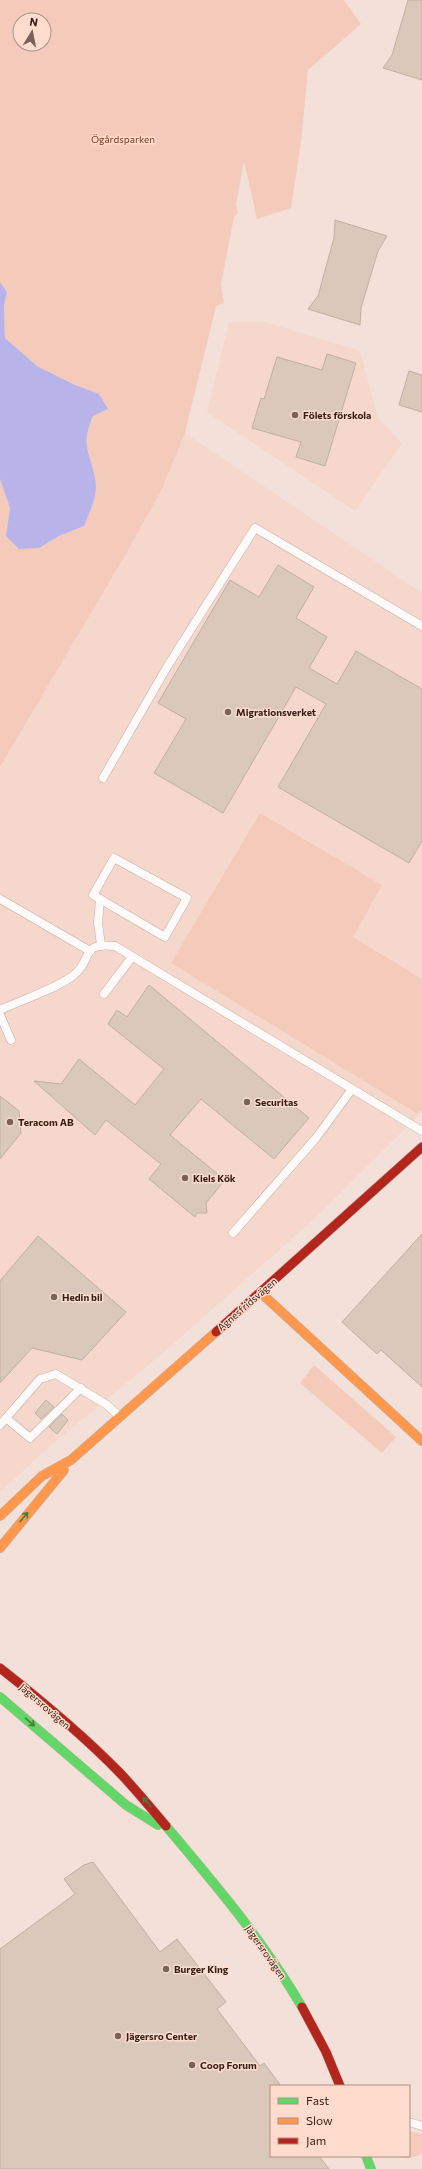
<svg xmlns="http://www.w3.org/2000/svg" width="422" height="2169" font-family="Commissioner,sans-serif">
	<style>
		.built { fill: #f6d7cb }
		.green { fill: #f4cbbb; fill-rule: evenodd }
		.water { fill: #b8b4ea }
		.building { fill: #dac8bb; stroke: #c0afa4 }
		.lines { fill: none; stroke-linecap: round; stroke-linejoin: round }
		.lane-casing { stroke: #c2b0a8; stroke-width: 9 }
		.fast-casing { stroke: #c2b0a8; stroke-width: 10 }
		.slow-casing { stroke: #c2b0a8; stroke-width: 10 }
		.jam-casing { stroke: #c2b0a8; stroke-width: 10 }
		.lane { stroke: #fdfaf9; stroke-width: 8 }
		.fast { stroke: #63d668; stroke-width: 9 }
		.slow { stroke: #ff974d; stroke-width: 9 }
		.jam { stroke: #b3261e; stroke-width: 9 }
		.oneway { stroke: #4c7a3f }
		.poi-dot { fill: #77635a; stroke: #fedbcd; stroke-width: 1.5 }
		.labels { text-anchor: middle; dominant-baseline: central; stroke-width: 3; stroke-linejoin: round; paint-order: stroke }
		.park-label { font-size: 10px; fill: #7c371a; stroke: #fedbcd }
		.poi-label { font-size: 10px; font-weight: bold; fill: #341f16; stroke: #fedbcd; text-anchor: start }
		.street-label { font-size: 10px; fill: #341f16; stroke: #fedbcd }
	</style>
	<rect width="100%" height="100%" fill="#f3e0d8"/>
	<g class="built">
		<polygon points="229,322 265,322 360,351 378,418 402,443 355,511 207,412"/>
		<polygon points="185,433 422,593 422,1112 312,1221 164,1352 50,1446 0,1492 0,767 126,554 161,491"/>
	</g>
	<g class="green">
		<path d="M0,0H344L361,24L308,70L301,142L291,208L257,219L244,161L236,205L238,213L234,217L221,284L224,303L216,306L185,433L161,491L126,554L0,767V479L10,508L6,536L39,548L59,536L84,526C90,511 99,495 95,478C90,449 80,447 93,416L75,385L37,366L5,338L4,305L7,292L0,282ZM20,20H44V44H20Z"/>
		<polygon points="260,813 382,885 353,937 422,979 422,1110 418,1114 171,963"/>
		<polygon points="314,1365 396,1437 382,1453 300,1383"/>
		<path d="M409,2131L422,2134V2153C413,2158 406,2160 396,2156H409Z"/>
	</g>
	<path class="water" d="M0,282L7,292L4,305L5,338L37,366L75,385L99,394L108,409L93,416C80,447 90,450 95,478C99,495 90,511 84,526L59,536L39,548L19,549L6,536L10,508L0,479Z"/>
	<g class="building">
		<polygon points="408,0 422,0 422,80 383,68 392,55"/>
		<polygon points="335,220 387,236 378,251 361,308 360,325 308,309 318,296 334,238"/>
		<polygon points="327,354 356,363 325,466 296,457 301,442 252,428 261,398 264,399 277,357 322,370"/>
		<polygon points="409,371 422,375 422,412 399,405"/>
		<polygon points="278,565 314,587 296,618 327,637 309,668 337,684 356,651 422,689 422,841 409,863 278,787 326,704 296,687 223,813 154,773 186,719 158,703 230,580 259,597"/>
		<polygon points="149,985 309,1118 274,1159 201,1099 170,1135 225,1180 206,1203 207,1213 197,1213 195,1217 149,1179 161,1164 106,1120 95,1135 34,1081 61,1084 79,1059 135,1105 164,1069 108,1024 117,1010 127,1017"/>
		<polygon points="0,1096 19,1111 21,1133 0,1159"/>
		<polygon points="422,1234 422,1387 381,1350 377,1354 342,1322"/>
		<polygon points="38,1236 126,1312 82,1360 32,1348 0,1383 0,1281"/>
		<polygon points="46,1400 54,1407 41,1419 35,1413"/>
		<polygon points="62,1414 68,1420 57,1434 49,1427"/>
		<polygon points="93,1862 160,1952 177,1939 226,2002 217,2009 260,2066 264,2063 281,2086 271,2086 271,2156 319,2156 329,2169 0,2169 0,1949 75,1894 64,1879 84,1865"/>
	</g>
	<g class="lines">
		<g class="lane-casing">
			<g id="lane">
				<polyline points="103,778 167,667 255,528 422,626"/>
				<polygon points="114,858 187,898 165,937 93,895"/>
				<polyline points="0,899 90,951"/>
				<polyline points="100,899 98,923 101,945"/>
				<polyline points="104,994 132,957"/>
				<path d="M0,1010C19,1001 61,987 75,974C93,959 80,942 115,946L422,1131"/>
				<polyline points="0,1015 11,1040"/>
				<polyline points="233,1233 316,1138 352,1089"/>
				<polyline points="6,1418 30,1438 81,1388"/>
				<polyline points="0,1425 40,1379 56,1374 107,1405 119,1416"/>
				<polyline points="409,2122 422,2126"/>
			</g>
		</g>
		<g class="fast-casing">
			<g id="fast">
				<polyline points="0,1697 126,1805 158,1825"/>
				<path d="M166,1826C215,1884 264,1942 302,2007"/>
				<polyline points="366,2156 371,2169"/>
			</g>
		</g>
		<g class="slow-casing">
			<g id="slow">
				<polyline points="261,1293 422,1441"/>
				<polyline points="0,1516 42,1476 71,1460 216,1332"/>
				<polyline points="0,1548 64,1470"/>
			</g>
		</g>
		<g class="jam-casing">
			<g id="jam">
				<polyline points="216,1332 422,1147"/>
				<path d="M0,1668C42,1701 83,1735 120,1773C136,1790 151,1808 166,1826"/>
				<polyline points="302,2007 326,2052 340,2086"/>
			</g>
		</g>
		<use href="#lane" class="lane"/>
		<use href="#fast" class="fast"/>
		<use href="#slow" class="slow"/>
		<use href="#jam" class="jam"/>
	</g>
	<defs><path id="oneway-shaft" d="M-6 0H5M1.5-3L5.5 0L1.5 3" fill="none" stroke-width="1.6" stroke-linecap="round" stroke-linejoin="round"/></defs>
	<g class="oneway">
		<use href="#oneway-shaft" transform="translate(24 1517) rotate(-49)"/>
		<use href="#oneway-shaft" transform="translate(30 1722) rotate(41)"/>
		<use href="#oneway-shaft" transform="translate(147 1802) rotate(-129)"/>
	</g>
	<g class="poi-dot">
		<circle cx="295" cy="415" r="4"/>
		<circle cx="228" cy="712" r="4"/>
		<circle cx="247" cy="1102" r="4"/>
		<circle cx="10" cy="1122" r="4"/>
		<circle cx="185" cy="1178" r="4"/>
		<circle cx="54" cy="1297" r="4"/>
		<circle cx="166" cy="1969" r="4"/>
		<circle cx="118" cy="2036" r="4"/>
		<circle cx="192" cy="2065" r="4"/>
	</g>
	<g class="labels">
		<g class="park-label">
			<text x="123" y="139">Ögårdsparken</text>
		</g>
		<g class="poi-label">
			<text x="303" y="415">Fölets förskola</text>
			<text x="236" y="712">Migrationsverket</text>
			<text x="255" y="1102">Securitas</text>
			<text x="18" y="1122">Teracom AB</text>
			<text x="193" y="1178">Kiels Kök</text>
			<text x="62" y="1297">Hedin bil</text>
			<text x="174" y="1969">Burger King</text>
			<text x="126" y="2036">Jägersro Center</text>
			<text x="200" y="2065">Coop Forum</text>
		</g>
		<g class="street-label">
			<text transform="translate(247 1304) rotate(-41)">Agnesfridsvägen</text>
			<text transform="translate(45 1706) rotate(41)">Jägersrovägen</text>
			<text transform="translate(266 1952) rotate(55)">Jägersrovägen</text>
		</g>
	</g>
	<rect x="270" y="2085" width="140" height="72" fill="#fedbcd" stroke="#ad9084"/>
	<rect x="278" y="2098" width="20" height="6" fill="#63d668" stroke="#ad9084"/>
	<text x="306" y="2105" font-size="12" fill="#341f16">Fast</text>
	<rect x="278" y="2118" width="20" height="6" fill="#ff974d" stroke="#ad9084"/>
	<text x="306" y="2125" font-size="12" fill="#341f16">Slow</text>
	<rect x="278" y="2138" width="20" height="6" fill="#b3261e" stroke="#ad9084"/>
	<text x="306" y="2145" font-size="12" fill="#341f16">Jam</text>
	<g transform="translate(32 32) rotate(10)"><circle r="19" fill="#fedbcd" stroke="#ad9084"/>
	<path d="M0-3L7 15L0 10L-7 15Z" fill="#77635a"/>
	<text y="-6" font-size="11" font-weight="bold" text-anchor="middle" fill="#341f16">N</text>
	</g>
</svg>
